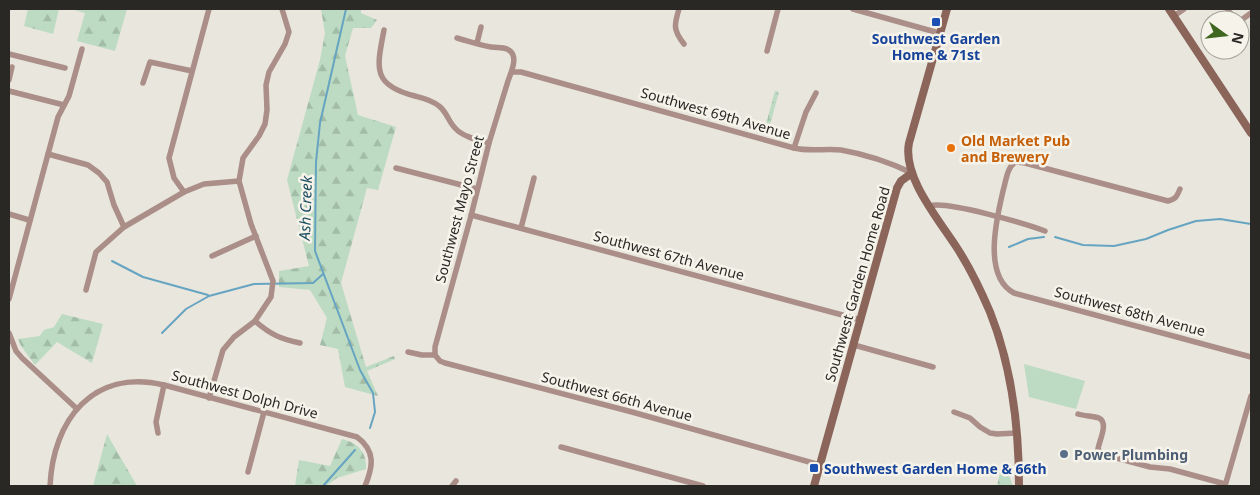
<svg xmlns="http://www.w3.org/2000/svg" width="1260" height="495" font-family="'Noto Sans',sans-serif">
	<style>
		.forest { fill: url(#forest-firs) }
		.wetland { fill: url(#wetland-marsh) }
		.park { fill: #bddbc2 }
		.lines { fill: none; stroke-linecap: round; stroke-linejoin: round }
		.stream { stroke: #66a4c1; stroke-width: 2 }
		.street { stroke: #aa8e87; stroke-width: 5.5 }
		.secondary { stroke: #8b645a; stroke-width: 8 }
		.transit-dot { fill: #1a4fb4; stroke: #f6f3ea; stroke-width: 2 }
		.food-dot { fill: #e8710a; stroke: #f6f3ea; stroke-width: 2 }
		.service-dot { fill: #5c6f8a; stroke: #f6f3ea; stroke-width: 2 }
		.labels { text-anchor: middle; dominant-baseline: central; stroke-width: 5; stroke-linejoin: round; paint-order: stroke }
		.transit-label { font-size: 14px; font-weight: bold; fill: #164399; stroke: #f6f3ea }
		.street-label { font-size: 14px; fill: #292825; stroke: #f6f3ea }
		.food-label { font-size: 14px; font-weight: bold; fill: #c56008; stroke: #f6f3ea; text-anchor: start }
		.service-label { font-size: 14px; font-weight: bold; fill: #4e5e75; stroke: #f6f3ea; text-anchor: start }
		.water-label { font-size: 15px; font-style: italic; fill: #194b61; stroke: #f6f3ea }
	</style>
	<defs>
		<pattern id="forest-firs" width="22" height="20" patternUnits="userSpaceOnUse" patternTransform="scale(1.25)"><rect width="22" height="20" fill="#bddbc2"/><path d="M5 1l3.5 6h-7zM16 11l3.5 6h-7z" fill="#a2bca7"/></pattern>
		<pattern id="wetland-marsh" width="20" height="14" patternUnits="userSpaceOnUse" patternTransform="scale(1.25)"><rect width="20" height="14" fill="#bddbc2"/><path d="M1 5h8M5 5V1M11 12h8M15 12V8" fill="none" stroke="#a2bca7"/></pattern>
	</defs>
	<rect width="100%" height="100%" fill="#e8e6dd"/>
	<g class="forest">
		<polygon points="28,9 59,9 53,34 24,26"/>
		<polygon points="71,9 127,9 115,51 77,41 85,13"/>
		<polygon points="321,9 361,9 361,13 377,20 371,28 353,28 345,56 358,115 396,127 378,190 367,188 341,283 366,367 394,356 395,359 367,371 378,396 345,387 338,349 320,345 327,318 310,290 279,287 279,271 309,266 287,180 320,60 325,33"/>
		<path d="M62,314L103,324L92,363L57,342L35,365L21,346L18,339L40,336C44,327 47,330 54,327Z"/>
		<polygon points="107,434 137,486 93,486"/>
		<path d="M342,439C358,443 367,452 366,469L337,478L326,486H295L299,460L330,466Z"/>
		<polygon points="1000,473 1009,475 1013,486 997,486"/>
	</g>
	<polygon class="wetland" points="775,91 779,92 768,132 764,131"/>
	<polygon class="park" points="1024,364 1085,381 1076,409 1029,397"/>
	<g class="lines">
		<g class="stream">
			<polyline points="346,9 320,123 316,162 315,251 360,370 373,393 375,412 370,428"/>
			<polyline points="1055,237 1083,245 1114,246 1146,239 1168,230 1196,221 1220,219 1251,224"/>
			<polyline points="1009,247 1028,239 1044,237"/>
			<polyline points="112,261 143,277 208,295"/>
			<polyline points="162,333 186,309 209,296 254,284 313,283 323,274"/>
			<polyline points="323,486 355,450"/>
		</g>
		<g class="street">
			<path d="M679,9C674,25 673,30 684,44"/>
			<polyline points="853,9 939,33"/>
			<polyline points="1227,9 1236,20"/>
			<polyline points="1174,16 1184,9"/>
			<polyline points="1240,21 1251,13"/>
			<polyline points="1240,27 1241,35"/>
			<path d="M384,30C377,67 371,85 415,96C423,98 432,100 439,106C447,112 448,121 455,128C463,137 478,140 489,143"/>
			<polyline points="477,43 481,27"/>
			<polyline points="767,51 778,9"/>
			<polyline points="9,54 65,68"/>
			<path d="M513,72H521L794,148C811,152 825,148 841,150C864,154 891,163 912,173"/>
			<polyline points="9,80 12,67"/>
			<polyline points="143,83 150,62 192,71"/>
			<polyline points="9,91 64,105"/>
			<polyline points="794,148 806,112 816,93"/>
			<polyline points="48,154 88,165 99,173 107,182 114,205 124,227"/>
			<polyline points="396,168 477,189"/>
			<path d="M1180,189C1177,196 1176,199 1168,201L1025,163L1015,162C1007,168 1006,181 1003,191C997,217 982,276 1014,293L1251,357"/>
			<polyline points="184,192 174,178 169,158 209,9"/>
			<path d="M930,206C945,200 1026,224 1045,231"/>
			<polyline points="9,214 29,220"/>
			<polyline points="471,215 861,320"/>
			<polyline points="521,228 534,178"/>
			<polyline points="212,256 256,236"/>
			<polyline points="86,290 96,252 124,227 184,192 204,184 239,181"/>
			<polyline points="9,299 58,117 69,96 82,49"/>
			<path d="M255,321C270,334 280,339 300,343"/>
			<polyline points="9,333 16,351 22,358 76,408"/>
			<polyline points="854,345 933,367"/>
			<polyline points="408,352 422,355 435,355 440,361 445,363 632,412 820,465"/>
			<path d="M435,355V347L471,216L489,143L508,81C511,72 520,55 507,49C502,47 497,48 491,47C480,45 468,41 457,38"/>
			<polyline points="209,398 223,350 234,337 255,321 271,297 273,281 251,224 239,181 243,158 259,136 265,124 267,110 266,85 269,72 285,44 289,32 282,9"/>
			<polyline points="954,412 970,418 980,427 990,433 997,434 1017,433"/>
			<path d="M1078,414C1084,416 1093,416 1099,418C1109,423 1099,441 1098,449L1102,454L1150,467L1170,469L1225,484"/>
			<polyline points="158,433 156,422 164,385"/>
			<polyline points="561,447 703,486"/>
			<polyline points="248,472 264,412"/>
			<path d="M50,486C53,420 93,368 164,385L357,437C376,451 373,467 365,486"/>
			<polyline points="452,486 456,481"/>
			<polyline points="1225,486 1251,396"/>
		</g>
		<g class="secondary">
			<path d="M947,9L909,143C902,178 941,222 959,251C971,270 981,291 990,312C1012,367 1019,427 1019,486"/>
			<polyline points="1169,9 1251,133"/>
			<polyline points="814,486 897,188 901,181 912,173"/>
		</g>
	</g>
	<g class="transit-dot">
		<rect x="931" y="17" width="10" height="10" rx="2.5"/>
		<rect x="809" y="463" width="10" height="10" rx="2.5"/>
	</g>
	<circle class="food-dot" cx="951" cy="148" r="5"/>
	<circle class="service-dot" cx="1064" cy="454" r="5"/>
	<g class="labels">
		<g class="transit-label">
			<text x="936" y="38">Southwest Garden<tspan x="936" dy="16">Home &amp; 71st</tspan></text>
			<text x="824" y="468" text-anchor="start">Southwest Garden Home &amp; 66th</text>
		</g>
		<g class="street-label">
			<text transform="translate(716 113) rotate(16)">Southwest 69th Avenue</text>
			<text transform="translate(459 209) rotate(-75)">Southwest Mayo Street</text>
			<text transform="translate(669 255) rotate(15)">Southwest 67th Avenue</text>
			<text transform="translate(857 284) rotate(-74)">Southwest Garden Home Road</text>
			<text transform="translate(1130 311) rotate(15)">Southwest 68th Avenue</text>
			<text transform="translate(245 394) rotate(15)">Southwest Dolph Drive</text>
			<text transform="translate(617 396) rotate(15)">Southwest 66th Avenue</text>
		</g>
		<g class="food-label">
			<text x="961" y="140">Old Market Pub<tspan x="961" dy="16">and Brewery</tspan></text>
		</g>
		<g class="service-label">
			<text x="1074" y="454">Power Plumbing</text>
		</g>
		<g class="water-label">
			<text transform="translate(305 208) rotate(-88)">Ash Creek</text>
		</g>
	</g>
	<rect width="1260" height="495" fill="none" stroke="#292825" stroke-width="20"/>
	<g transform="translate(1225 35) rotate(105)"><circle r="24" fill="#f6f3ea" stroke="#a4a29b"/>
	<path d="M0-4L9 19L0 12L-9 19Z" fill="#3f6722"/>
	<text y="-8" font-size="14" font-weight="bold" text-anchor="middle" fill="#292825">N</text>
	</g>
</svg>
